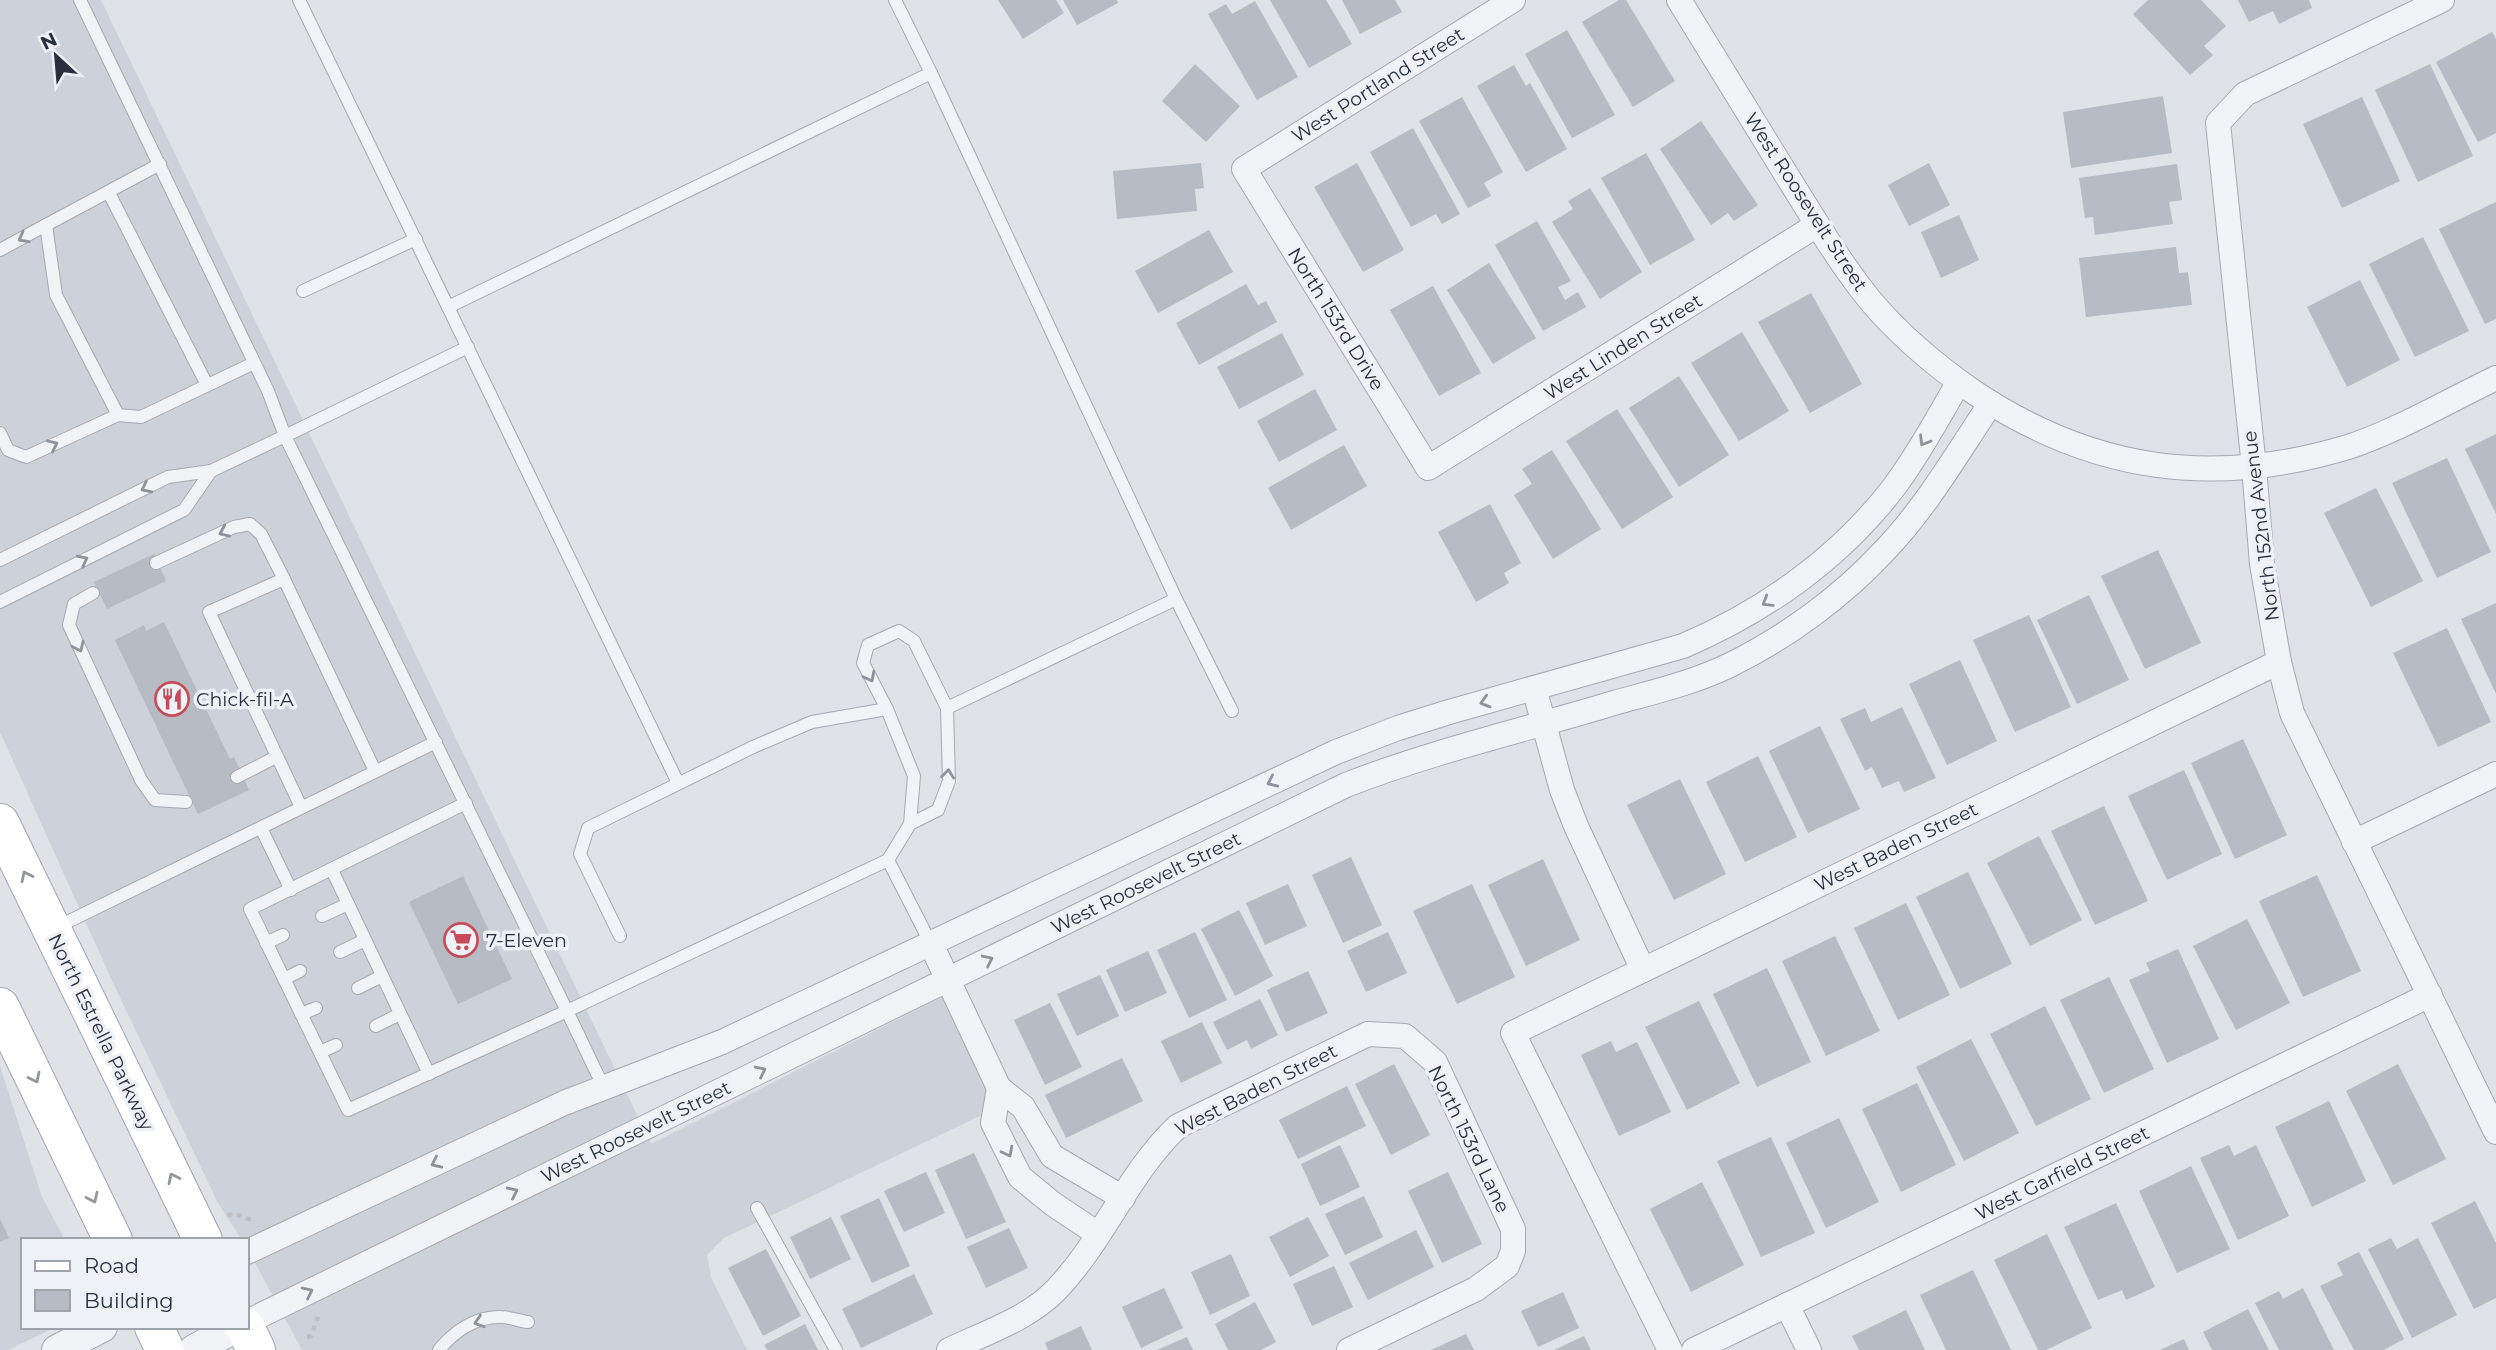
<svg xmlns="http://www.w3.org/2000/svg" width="2496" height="1350" font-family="Montserrat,sans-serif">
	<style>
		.built { fill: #cdd1d9 }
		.building { fill: #b7bbc4 }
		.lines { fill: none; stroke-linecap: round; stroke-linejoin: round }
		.service-casing { stroke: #a5a9b1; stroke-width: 14 }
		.minor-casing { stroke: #a5a9b1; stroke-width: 26 }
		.tertiary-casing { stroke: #a5a9b1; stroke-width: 32 }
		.primary-casing { stroke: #9fa6b2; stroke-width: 40 }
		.path { stroke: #bec0c6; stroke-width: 4.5; stroke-dasharray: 5 5; stroke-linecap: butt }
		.service { stroke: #f2f3f6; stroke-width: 12 }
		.minor { stroke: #f2f3f6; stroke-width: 24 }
		.tertiary { stroke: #f2f3f6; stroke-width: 30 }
		.primary { stroke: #fff; stroke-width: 38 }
		.oneway { stroke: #8e929a }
		.oneway2 { stroke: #94989e }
		.labels { text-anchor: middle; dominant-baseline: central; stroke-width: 7; stroke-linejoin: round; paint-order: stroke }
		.street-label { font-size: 19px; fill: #29303d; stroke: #eef1f5 }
		.poi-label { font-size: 19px; fill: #29303d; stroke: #eef1f5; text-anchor: start }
	</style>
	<rect width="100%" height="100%" fill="#dfe2e7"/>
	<g class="built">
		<polygon points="0,0 101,0 651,1144 950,993 1005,1104 724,1238 707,1255 711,1277 747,1350 302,1350 247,1248 247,1240 242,1240 218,1203 114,985 0,732"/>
		<polygon points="0,1066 42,1197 65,1240 23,1240 23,1327 56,1327 8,1350 0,1350"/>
	</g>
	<g class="building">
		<polygon points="998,0 1056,0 1064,13 1023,39"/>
		<polygon points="1063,0 1117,0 1118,3 1077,25"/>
		<polygon points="1270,0 1326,0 1352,44 1309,68"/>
		<polygon points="1342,0 1395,0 1402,12 1360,34"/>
		<polygon points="1619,0 1626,0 1675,81 1633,107 1582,22"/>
		<polygon points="2148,0 2201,0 2226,26 2204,46 2213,55 2190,75 2133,14"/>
		<polygon points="2238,0 2309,0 2312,8 2279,24 2273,11 2249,22"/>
		<polygon points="1255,1 1298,77 1257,100 1208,14 1226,4 1232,14"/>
		<polygon points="1567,30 1615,115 1572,138 1525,54"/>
		<polygon points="2492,32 2496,39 2496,133 2478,142 2436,62"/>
		<polygon points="1195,64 1240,106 1206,142 1162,101"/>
		<polygon points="2430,64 2473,156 2418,182 2375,90"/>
		<polygon points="1514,65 1526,86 1530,83 1567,149 1526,172 1477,86"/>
		<polygon points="2163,96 2172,153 2071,168 2063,112"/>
		<polygon points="1462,97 1503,172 1484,183 1491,196 1468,208 1419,121"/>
		<polygon points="2362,97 2400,181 2342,208 2303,124"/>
		<polygon points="1701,121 1758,205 1734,221 1728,213 1711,225 1660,149"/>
		<polygon points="1413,128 1460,214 1442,224 1436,214 1411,227 1370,152"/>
		<polygon points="1646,153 1695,240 1650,265 1601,178"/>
		<polygon points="1201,163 1204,188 1195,189 1197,211 1117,219 1113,171"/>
		<polygon points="1357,163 1404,250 1363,272 1314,187"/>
		<polygon points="1929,163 1950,205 1909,226 1888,185"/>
		<polygon points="2177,164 2182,200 2169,202 2173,224 2095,235 2093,217 2085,218 2079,178"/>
		<polygon points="1590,188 1642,272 1600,299 1552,222 1573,209 1568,201"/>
		<polygon points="2496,202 2496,319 2485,324 2439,229"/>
		<polygon points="1959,215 1979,260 1941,278 1921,232"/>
		<polygon points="1537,221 1571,281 1558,287 1565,300 1578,292 1586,307 1543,331 1495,245"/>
		<polygon points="1209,230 1233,272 1158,313 1135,271"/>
		<polygon points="2423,237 2469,331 2415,357 2369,264"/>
		<polygon points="2176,247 2179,273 2188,272 2192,305 2086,317 2079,258"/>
		<polygon points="1489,263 1536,338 1493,364 1447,290"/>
		<polygon points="2360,280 2400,360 2347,387 2307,307"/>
		<polygon points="1246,284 1258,305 1266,301 1277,322 1199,365 1176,323"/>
		<polygon points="1433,286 1481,373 1439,396 1390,310"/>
		<polygon points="1811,293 1862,384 1810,413 1758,322"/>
		<polygon points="1742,332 1789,411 1739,441 1691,363"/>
		<polygon points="1282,333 1304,375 1239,409 1217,367"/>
		<polygon points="1679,376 1729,455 1679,487 1629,408"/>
		<polygon points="1315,389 1337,430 1279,462 1257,421"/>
		<polygon points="1617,409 1673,497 1622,529 1566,441"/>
		<polygon points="2496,434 2496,514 2465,449"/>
		<polygon points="1344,445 1367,486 1291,530 1268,488"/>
		<polygon points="1552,450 1601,529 1553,559 1514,495 1532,484 1522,469"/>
		<polygon points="2447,458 2491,552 2437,578 2392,483"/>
		<polygon points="2376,488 2423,581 2371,607 2324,513"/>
		<polygon points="1490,504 1521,563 1504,573 1509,583 1476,602 1438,532"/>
		<polygon points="2158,550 2201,643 2145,669 2101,576"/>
		<polygon points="154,554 166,581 107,609 94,582"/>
		<polygon points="2089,595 2129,680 2077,704 2037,620"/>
		<polygon points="2496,603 2496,694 2461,619"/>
		<polygon points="2029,615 2071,707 2015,732 1973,640"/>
		<polygon points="164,622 230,759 234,757 249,790 198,814 115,640 144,625 146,631"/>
		<polygon points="2447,628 2491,722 2438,747 2393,653"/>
		<polygon points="1960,660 1997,741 1947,765 1909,684"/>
		<polygon points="1902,707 1936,778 1904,792 1899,781 1882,788 1872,767 1865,771 1840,719 1865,708 1871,722"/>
		<polygon points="1820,726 1860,809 1808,833 1769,751"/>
		<polygon points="2243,739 2287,835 2235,859 2191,763"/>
		<polygon points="1758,756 1797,837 1745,862 1706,782"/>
		<polygon points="2184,770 2222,854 2167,880 2128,796"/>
		<polygon points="1680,779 1726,874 1674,900 1627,805"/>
		<polygon points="2104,806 2148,901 2095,925 2051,831"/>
		<polygon points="2039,836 2082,920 2030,946 1987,863"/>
		<polygon points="1351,857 1382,925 1343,943 1312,875"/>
		<polygon points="1543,859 1580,940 1526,966 1488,885"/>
		<polygon points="1968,872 2012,964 1960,989 1916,897"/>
		<polygon points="2317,875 2361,971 2303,997 2259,901"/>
		<polygon points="463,876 512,979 458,1004 409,902"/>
		<polygon points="1288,884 1307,926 1265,945 1246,903"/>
		<polygon points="1472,884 1515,977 1457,1004 1413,911"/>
		<polygon points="1906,903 1950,995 1898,1020 1854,928"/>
		<polygon points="1239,910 1273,976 1235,996 1201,929"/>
		<polygon points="2247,919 2290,1003 2236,1030 2193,946"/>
		<polygon points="1195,932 1227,1000 1189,1018 1157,950"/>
		<polygon points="1388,932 1407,973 1366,992 1347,951"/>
		<polygon points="1835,936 1880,1031 1826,1056 1782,961"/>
		<polygon points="2178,949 2219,1039 2167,1063 2129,980 2150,971 2146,963"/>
		<polygon points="1148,951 1167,993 1125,1012 1106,970"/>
		<polygon points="1767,968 1811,1062 1757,1087 1713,994"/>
		<polygon points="1308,971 1328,1013 1286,1032 1267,990"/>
		<polygon points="1100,975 1119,1016 1077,1036 1057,994"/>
		<polygon points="2109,977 2154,1069 2104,1093 2060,1000"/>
		<polygon points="1260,999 1278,1035 1251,1049 1247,1040 1227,1050 1213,1022"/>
		<polygon points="1699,1001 1740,1083 1687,1110 1645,1027"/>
		<polygon points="1050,1003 1082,1067 1045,1085 1014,1020"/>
		<polygon points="2045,1006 2091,1099 2036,1126 1990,1034"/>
		<polygon points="1202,1022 1222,1063 1181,1083 1161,1041"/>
		<polygon points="1971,1039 2019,1133 1964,1161 1916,1067"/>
		<polygon points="1611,1041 1616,1052 1637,1042 1671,1112 1619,1136 1581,1055"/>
		<polygon points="1122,1058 1143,1101 1066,1138 1045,1095"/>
		<polygon points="1394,1064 1430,1135 1391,1155 1355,1084"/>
		<polygon points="2398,1064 2446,1159 2393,1185 2346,1091"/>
		<polygon points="1917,1083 1956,1165 1901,1192 1862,1109"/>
		<polygon points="1347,1086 1366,1126 1298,1159 1279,1120"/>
		<polygon points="2329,1101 2366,1181 2312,1207 2275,1127"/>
		<polygon points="1839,1118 1879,1202 1826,1228 1786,1143"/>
		<polygon points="1771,1137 1815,1233 1761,1257 1717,1161"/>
		<polygon points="1340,1145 1360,1187 1320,1206 1301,1164"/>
		<polygon points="2229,1145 2234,1156 2256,1145 2289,1216 2238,1240 2200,1158"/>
		<polygon points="974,1153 1006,1222 966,1239 935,1170"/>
		<polygon points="2191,1166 2230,1249 2177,1273 2139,1191"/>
		<polygon points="926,1172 945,1213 904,1232 884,1191"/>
		<polygon points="1448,1172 1482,1244 1442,1263 1408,1191"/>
		<polygon points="1702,1182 1744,1265 1691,1292 1650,1209"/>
		<polygon points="1364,1196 1383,1237 1345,1255 1325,1214"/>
		<polygon points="879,1198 910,1266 872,1283 840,1216"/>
		<polygon points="2475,1201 2496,1243 2496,1298 2474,1309 2431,1223"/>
		<polygon points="2116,1203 2155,1287 2126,1300 2122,1290 2098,1300 2064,1227"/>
		<polygon points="831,1217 851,1259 810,1279 790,1237"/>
		<polygon points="1308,1217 1329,1256 1290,1277 1269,1237"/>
		<polygon points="0,1219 9,1238 0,1242"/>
		<polygon points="1009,1228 1028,1268 986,1288 967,1247"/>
		<polygon points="1416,1230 1434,1267 1368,1300 1349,1263"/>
		<polygon points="2047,1234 2092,1328 2046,1350 2038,1350 1994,1260"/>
		<polygon points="2391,1238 2397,1249 2418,1238 2457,1315 2412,1338 2368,1249"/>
		<polygon points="766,1249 801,1316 763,1336 728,1268"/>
		<polygon points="2359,1252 2404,1339 2384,1350 2354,1350 2320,1286 2343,1275 2337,1263"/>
		<polygon points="1231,1254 1250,1296 1210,1315 1191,1272"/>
		<polygon points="1334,1266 1353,1307 1312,1326 1293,1284"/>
		<polygon points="1973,1270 2011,1350 1946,1350 1920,1295"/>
		<polygon points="914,1274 933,1314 861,1348 842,1309"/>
		<polygon points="1164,1288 1183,1328 1141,1348 1122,1307"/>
		<polygon points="2303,1288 2334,1350 2279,1350 2255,1303 2279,1291 2283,1299"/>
		<polygon points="1563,1292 1579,1328 1538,1347 1521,1311"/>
		<polygon points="1255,1302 1276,1342 1261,1350 1228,1350 1215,1324"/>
		<polygon points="2248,1309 2269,1350 2212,1350 2203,1332"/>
		<polygon points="1906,1310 1925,1350 1859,1350 1852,1336"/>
		<polygon points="805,1324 818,1350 767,1350 764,1345"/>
		<polygon points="1081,1326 1092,1350 1048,1350 1045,1343"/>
		<polygon points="1466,1334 1474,1350 1431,1350"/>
		<polygon points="1584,1336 1591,1350 1554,1350"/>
		<polygon points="1187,1337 1193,1350 1157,1350"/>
		<polygon points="2184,1339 2189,1350 2160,1350"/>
	</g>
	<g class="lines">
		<g class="service-casing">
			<g id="service">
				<polyline points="80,0 268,391 285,436 468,347"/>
				<polyline points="299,0 448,307"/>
				<polyline points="895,0 931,73"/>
				<polyline points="160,164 46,225 56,295 118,415 141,417 254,363"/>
				<polyline points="109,193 207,385"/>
				<polyline points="0,250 46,225"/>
				<polyline points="303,291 416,239"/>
				<polyline points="0,433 8,450 26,457 118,415"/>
				<polyline points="0,560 168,477 211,471 285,436 567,1011 348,1110 250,909 466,803"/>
				<polyline points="156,563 234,527 250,524 261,534 284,579"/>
				<polyline points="93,593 74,604 69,625 141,780 155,800 186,802"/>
				<polyline points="1176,599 1232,711"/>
				<polyline points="0,602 184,510 211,471"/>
				<polyline points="237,777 276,757"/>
				<polyline points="678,783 448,307 931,73 1176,599 947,708"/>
				<polyline points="301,807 209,612 284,579 375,771"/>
				<polyline points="261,828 291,890"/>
				<polyline points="888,860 931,944"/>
				<polyline points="332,870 429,1074"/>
				<polyline points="322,916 348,904"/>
				<polyline points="55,928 436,742"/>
				<polyline points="620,936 580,854 588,828 753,747 812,722 887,709"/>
				<polyline points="266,943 283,935"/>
				<polyline points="340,952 365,940"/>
				<polyline points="284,979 300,971"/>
				<polyline points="358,988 382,976"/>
				<polyline points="301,1014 316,1008"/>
				<polyline points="376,1026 400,1014"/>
				<polyline points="320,1052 336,1045"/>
				<polyline points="604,1088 567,1011 888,860 910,824 914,776 887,709 863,663 868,645 899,631 914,641 947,708 949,781 938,810 910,824"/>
				<polyline points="757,1208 836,1350"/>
				<path d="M439,1350C453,1332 476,1316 501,1317C510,1317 519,1321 528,1322"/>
			</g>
		</g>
		<g class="minor-casing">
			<g id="minor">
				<polyline points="1513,0 1244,169 1428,468 1817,225"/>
				<path d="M1679,0C1714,57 1749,114 1784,171C1811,214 1837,259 1869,299C1899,335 1936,366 1975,393C2093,471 2212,488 2348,447C2395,432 2450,400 2496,378"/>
				<polyline points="2442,0 2245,94 2218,123 2254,467 2262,564 2279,662 2292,713 2496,1132"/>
				<polyline points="1534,688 1562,790 1576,826 1643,970"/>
				<polyline points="2354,842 2496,774"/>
				<polyline points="931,944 999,1088 1023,1107 1052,1156 1123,1198"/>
				<polyline points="999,1088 993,1123 1020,1177 1053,1204 1098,1234"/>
				<path d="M247,1252L564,1103L722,1042L1336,752L1398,728L1449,712L1683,646C1765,611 1840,558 1894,487C1919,454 1938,417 1959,382"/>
				<polyline points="1787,1305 1809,1350"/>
				<path d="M247,1322L1346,785C1433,751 1525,730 1614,703C1653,692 1693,683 1730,665C1787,637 1843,596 1886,549C1927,506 1958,452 1991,403"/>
				<path d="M949,1350C985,1333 1028,1319 1056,1290C1104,1240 1128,1173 1178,1126L1368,1034L1405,1036L1435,1062L1513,1229V1251L1507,1266L1476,1289L1349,1350"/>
				<polyline points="1670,1350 1513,1033 2279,662"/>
				<polyline points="1694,1350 2430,995"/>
			</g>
		</g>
		<g class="tertiary-casing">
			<g id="tertiary">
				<polyline points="57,1350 102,1327"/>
				<polyline points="194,1350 236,1327"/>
			</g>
		</g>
		<g class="primary-casing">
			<g id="primary">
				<polyline points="0,823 203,1240"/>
				<polyline points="0,1007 113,1240"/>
				<polyline points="154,1327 165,1350"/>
				<polyline points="245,1327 256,1350"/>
			</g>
		</g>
		<g class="path">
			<polyline points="228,1216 232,1213 254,1221"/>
			<polyline points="307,1337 311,1336 318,1317"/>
		</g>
		<use href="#service" class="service"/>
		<use href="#minor" class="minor"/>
		<use href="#tertiary" class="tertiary"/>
		<use href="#primary" class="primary"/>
	</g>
	<defs><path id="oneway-chevron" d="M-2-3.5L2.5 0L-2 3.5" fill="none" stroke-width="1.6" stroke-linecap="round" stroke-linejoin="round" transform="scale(1.75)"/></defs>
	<g class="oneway">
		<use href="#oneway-chevron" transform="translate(23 238) rotate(151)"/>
		<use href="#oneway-chevron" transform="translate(1924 441) rotate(121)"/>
		<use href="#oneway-chevron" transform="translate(53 445) rotate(-25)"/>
		<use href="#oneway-chevron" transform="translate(146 488) rotate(154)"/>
		<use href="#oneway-chevron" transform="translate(224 532) rotate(156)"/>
		<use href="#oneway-chevron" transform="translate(83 560) rotate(-27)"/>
		<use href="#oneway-chevron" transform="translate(1767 602) rotate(148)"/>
		<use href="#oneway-chevron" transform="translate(79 647) rotate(65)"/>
		<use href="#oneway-chevron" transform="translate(870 677) rotate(63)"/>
		<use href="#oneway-chevron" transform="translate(1485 702) rotate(164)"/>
		<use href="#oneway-chevron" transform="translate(948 774) rotate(-84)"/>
		<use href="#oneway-chevron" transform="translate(1272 782) rotate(155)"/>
		<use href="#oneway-chevron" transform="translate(988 960) rotate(-26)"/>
		<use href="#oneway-chevron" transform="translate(761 1071) rotate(-26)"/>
		<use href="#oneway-chevron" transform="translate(1008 1152) rotate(63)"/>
		<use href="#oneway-chevron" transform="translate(436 1163) rotate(155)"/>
		<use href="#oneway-chevron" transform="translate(513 1192) rotate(-26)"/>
		<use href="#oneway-chevron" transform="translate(308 1292) rotate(-26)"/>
		<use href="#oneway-chevron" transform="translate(479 1322) rotate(162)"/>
	</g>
	<g class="oneway2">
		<use href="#oneway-chevron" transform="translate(26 876) rotate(-116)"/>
		<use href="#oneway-chevron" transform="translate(35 1078) rotate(64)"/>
		<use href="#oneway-chevron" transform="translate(173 1178) rotate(-116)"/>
		<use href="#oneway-chevron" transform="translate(93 1198) rotate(65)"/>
	</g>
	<defs>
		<g id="restaurant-ring" transform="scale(1.75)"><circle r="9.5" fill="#eef1f5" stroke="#c54c58" stroke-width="1.5"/><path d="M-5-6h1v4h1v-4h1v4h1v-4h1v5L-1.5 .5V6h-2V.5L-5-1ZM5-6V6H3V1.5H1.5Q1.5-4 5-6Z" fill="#c54c58"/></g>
		<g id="supermarket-ring" transform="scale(1.75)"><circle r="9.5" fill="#eef1f5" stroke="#c54c58" stroke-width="1.5"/><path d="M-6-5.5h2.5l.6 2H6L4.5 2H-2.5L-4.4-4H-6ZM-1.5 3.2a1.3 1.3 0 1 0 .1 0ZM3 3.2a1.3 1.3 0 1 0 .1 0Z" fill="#c54c58"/></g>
	</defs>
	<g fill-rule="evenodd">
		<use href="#restaurant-ring" x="172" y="699"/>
		<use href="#supermarket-ring" x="461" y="940"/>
	</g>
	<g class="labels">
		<g class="street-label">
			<text transform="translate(1378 85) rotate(-32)">West Portland Street</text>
			<text transform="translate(1806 202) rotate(57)">West Roosevelt Street</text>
			<text transform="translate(1336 319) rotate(58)">North 153rd Drive</text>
			<text transform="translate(1623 347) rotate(-32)">West Linden Street</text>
			<text transform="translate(2261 526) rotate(-97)">North 152nd Avenue</text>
			<text transform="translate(1896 847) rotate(-26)">West Baden Street</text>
			<text transform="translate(1146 883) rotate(-26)">West Roosevelt Street</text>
			<text transform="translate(101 1032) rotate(64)">North Estrella Parkway</text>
			<text transform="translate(1256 1090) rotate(-27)">West Baden Street</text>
			<text transform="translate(636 1132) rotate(-26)">West Roosevelt Street</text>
			<text transform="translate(1469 1139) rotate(64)">North 153rd Lane</text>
			<text transform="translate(2062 1173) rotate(-26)">West Garfield Street</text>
		</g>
		<g class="poi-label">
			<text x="196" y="699">Chick-fil-A</text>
			<text x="486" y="940">7-Eleven</text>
		</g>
	</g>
	<rect x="21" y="1238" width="228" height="91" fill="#eef1f5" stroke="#9fa4ab" stroke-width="2"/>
	<rect x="35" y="1261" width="35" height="10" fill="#ffffff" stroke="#9fa4ab" stroke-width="2"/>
	<text x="84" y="1273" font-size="21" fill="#29303d">Road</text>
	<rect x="35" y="1290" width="35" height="21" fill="#b7bbc4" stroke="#9fa4ab" stroke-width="2"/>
	<text x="84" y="1308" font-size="21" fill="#29303d">Building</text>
	<g transform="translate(56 56) rotate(334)" stroke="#eef1f5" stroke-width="5" paint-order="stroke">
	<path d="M0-5L12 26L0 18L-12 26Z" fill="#29303d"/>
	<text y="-10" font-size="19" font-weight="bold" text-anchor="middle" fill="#29303d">N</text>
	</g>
</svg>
